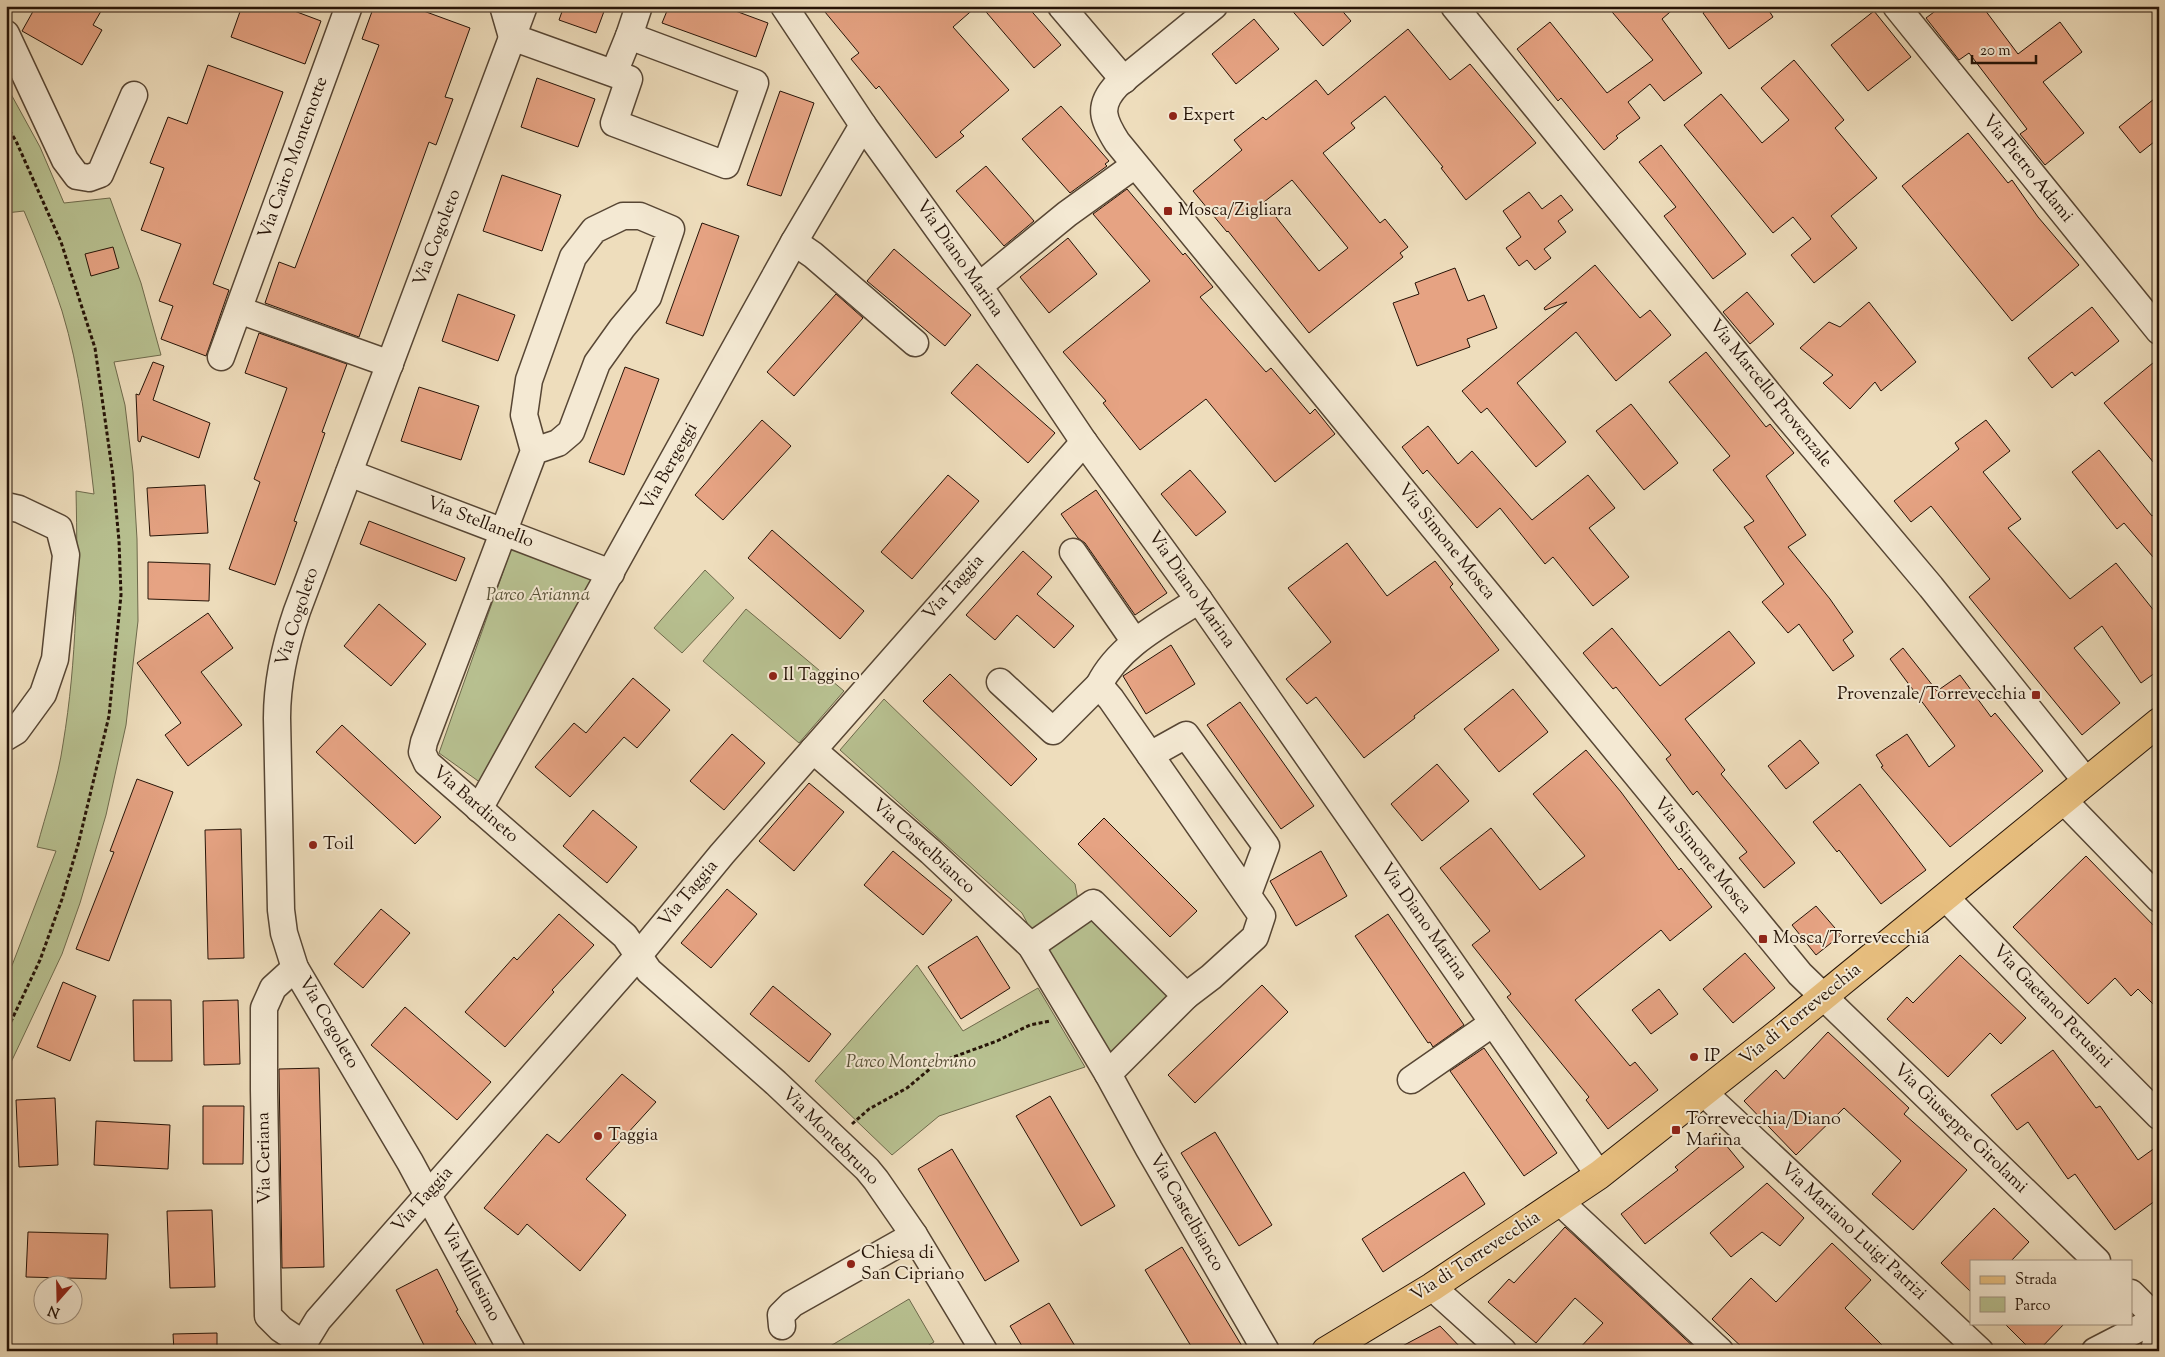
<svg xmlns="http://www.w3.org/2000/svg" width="2165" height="1357" font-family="'Sorts Mill Goudy',serif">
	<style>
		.green { fill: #b8c191; stroke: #6e6a4c }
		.building { fill: #e6a383; stroke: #251307; fill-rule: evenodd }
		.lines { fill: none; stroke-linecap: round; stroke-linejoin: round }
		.minor-casing { stroke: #574634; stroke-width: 29 }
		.major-casing { stroke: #251307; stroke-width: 30 }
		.path { stroke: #251307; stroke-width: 3; stroke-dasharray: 4 2.5; stroke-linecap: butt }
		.minor { stroke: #f4e9d3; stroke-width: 26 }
		.major { stroke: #e7be7e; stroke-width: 28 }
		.poi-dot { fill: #8f2418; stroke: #f4e9d3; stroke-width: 2 }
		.labels { text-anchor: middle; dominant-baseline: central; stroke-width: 4; stroke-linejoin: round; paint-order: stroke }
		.poi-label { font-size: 18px; fill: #251307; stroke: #f4e9d3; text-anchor: start }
		.street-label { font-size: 18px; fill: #251307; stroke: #f4e9d3 }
		.park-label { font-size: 18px; font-style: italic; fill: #585037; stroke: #f4e9d3 }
	</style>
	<rect width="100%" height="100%" fill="#eeddbc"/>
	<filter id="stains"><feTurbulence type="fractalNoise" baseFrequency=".004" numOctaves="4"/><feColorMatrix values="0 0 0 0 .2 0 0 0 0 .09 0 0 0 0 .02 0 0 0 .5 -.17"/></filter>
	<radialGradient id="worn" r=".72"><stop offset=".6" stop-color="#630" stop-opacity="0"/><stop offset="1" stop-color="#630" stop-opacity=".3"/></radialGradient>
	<g class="green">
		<path d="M6,85L40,147L64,203L110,198L141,283L161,355L114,362L125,405L133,472L137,539L138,621L126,725L106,815L80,903L62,954L6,1073V981L56,851L37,847C46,813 58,779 63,744C77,660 78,576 76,491L94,494C87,433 80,370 62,311C51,277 38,244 24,211L6,213Z"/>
		<polygon points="514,541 595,576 481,783 439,753"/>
		<polygon points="705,570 734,598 682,653 654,628"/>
		<polygon points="746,609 844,691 799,743 703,661"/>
		<polygon points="884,699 1075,884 1078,900 1031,930 1022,913 840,750"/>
		<polygon points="1092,918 1172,998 1111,1055 1044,949"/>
		<polygon points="917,965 963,1031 1038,988 1085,1067 939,1116 892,1155 815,1081"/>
		<polygon points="909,1299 934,1342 919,1351 822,1351"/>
	</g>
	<g class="building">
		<polygon points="36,6 104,6 93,25 102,30 82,65 22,31"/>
		<polygon points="242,6 281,6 321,21 305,64 231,37"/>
		<polygon points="374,6 410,6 470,28 445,97 453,99 436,145 429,142 359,337 265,303 279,262 295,268 379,45 362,39"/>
		<polygon points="564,6 606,6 596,33 559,20"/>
		<polygon points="669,6 722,6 768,23 756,57 662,23"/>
		<polygon points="820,6 977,6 953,27 1009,90 960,132 964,136 936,158 879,86 876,89 851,59 859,53"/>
		<polygon points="981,6 1027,6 1061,45 1034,68"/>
		<polygon points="1288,6 1338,6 1351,21 1323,46"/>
		<polygon points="1607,6 1677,6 1662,19 1702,73 1664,101 1650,84 1628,102 1640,118 1616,136 1618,138 1604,150 1561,98 1558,101 1517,49 1550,22 1607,93 1653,60"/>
		<polygon points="1712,6 1766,6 1773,17 1729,49 1703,13"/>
		<polygon points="1942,6 1982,6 2018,54 2060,22 2082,52 2043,82 2084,133 2045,165 2020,134 2027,129 1969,53 1959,60 1926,18"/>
		<polygon points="1874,11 1911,57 1868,91 1831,45"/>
		<polygon points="1254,19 1279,49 1236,84 1212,54"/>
		<path d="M1408,29L1450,80L1470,64L1536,143L1466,200L1441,168L1443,167L1385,96L1351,123L1355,128L1323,153L1380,223L1385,219L1408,247L1400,253L1403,257L1309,333L1228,231L1227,232L1193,191L1242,150L1234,140L1263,117L1266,120L1316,80L1328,95ZM1292,180L1348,248L1319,271L1264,202Z"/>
		<polygon points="1794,60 1844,120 1835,128 1877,178 1831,216 1857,248 1814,283 1791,255 1811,239 1793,217 1773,233 1684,125 1721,94 1762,143 1789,120 1761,88"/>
		<polygon points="208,65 283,92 213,284 229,290 206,356 161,339 173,306 159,301 181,244 141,230 164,168 150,163 168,117 187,124"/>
		<polygon points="537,78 595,99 578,147 521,127"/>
		<polygon points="780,91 814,103 781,196 747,185"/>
		<polygon points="2159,95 2159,138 2140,153 2119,127"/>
		<polygon points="1061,106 1109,161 1105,164 1107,166 1070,193 1022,139"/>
		<polygon points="1968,133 2008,183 2012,180 2038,217 2079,265 2012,321 1902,186"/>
		<polygon points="1661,145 1746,254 1713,279 1664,216 1676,207 1639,162"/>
		<polygon points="986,166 1034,221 1004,246 956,191"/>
		<polygon points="502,175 561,195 542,251 483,231"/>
		<polygon points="1127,189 1183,255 1185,253 1213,287 1200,297 1266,372 1271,368 1310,414 1315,409 1335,434 1275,482 1206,399 1140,450 1103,403 1106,401 1063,352 1150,281 1093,214"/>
		<polygon points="1529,192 1542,209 1561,195 1573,210 1558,221 1566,232 1544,249 1551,258 1535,270 1527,260 1519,266 1506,248 1521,237 1503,211"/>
		<polygon points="702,223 739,236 703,336 666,323"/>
		<polygon points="1068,238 1097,274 1049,313 1020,277"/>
		<polygon points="113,247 119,268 91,276 85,254"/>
		<polygon points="894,249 971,315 945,346 867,281"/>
		<polygon points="1595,265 1640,318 1650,310 1671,335 1616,381 1576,332 1517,383 1566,442 1536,467 1487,408 1481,413 1462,391 1567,302 1545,310 1544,308"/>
		<polygon points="1455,268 1468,301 1484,295 1497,328 1467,339 1470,347 1417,366 1393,303 1419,294 1415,283"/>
		<polygon points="1747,292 1774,324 1750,344 1723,312"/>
		<polygon points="458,294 515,315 498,361 442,341"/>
		<polygon points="836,294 863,318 794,396 767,372"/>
		<polygon points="1869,302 1916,362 1881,391 1875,382 1850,409 1823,383 1833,375 1800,348 1829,322 1840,327"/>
		<polygon points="2092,307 2119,341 2075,376 2072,372 2052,388 2028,358"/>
		<polygon points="259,333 347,364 322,432 325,433 294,521 297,522 275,585 229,569 260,482 254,479 287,388 245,373"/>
		<polygon points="1706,352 1766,427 1770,424 1794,453 1766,476 1806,535 1788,547 1830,599 1853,632 1843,640 1854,656 1833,671 1799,624 1788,633 1762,602 1784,584 1744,527 1754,521 1713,470 1730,456 1669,382"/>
		<polygon points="2159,358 2159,469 2104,403"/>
		<polygon points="153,362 164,366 153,400 210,423 199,458 142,436 140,442 138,441 136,394 139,395"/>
		<polygon points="977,364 1055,433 1028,463 951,393"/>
		<polygon points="625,367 659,379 624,475 589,462"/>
		<polygon points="419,387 479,406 461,460 401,441"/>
		<polygon points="1631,404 1678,463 1644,490 1596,431"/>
		<polygon points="762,420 791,446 723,520 695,495"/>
		<polygon points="1986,420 2010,451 1983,472 2021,519 2008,528 2070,599 2116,563 2159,617 2159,670 2141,683 2102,626 2074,648 2120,703 2082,735 1969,597 1990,579 1931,506 1911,522 1894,501 1959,449 1955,443"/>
		<polygon points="1428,426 1458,464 1472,451 1532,520 1588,475 1615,508 1589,528 1629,577 1593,606 1553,557 1545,564 1500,508 1477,528 1427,470 1423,474 1402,447"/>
		<polygon points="2099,450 2152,516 2159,510 2159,564 2124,523 2117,529 2072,472"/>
		<polygon points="1190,470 1226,512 1196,536 1161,494"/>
		<polygon points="948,475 979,501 912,579 881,552"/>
		<polygon points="205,485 208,533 150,536 147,488"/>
		<polygon points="1096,490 1167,593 1135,615 1085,543 1078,538 1061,514"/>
		<polygon points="369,521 465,558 456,581 360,544"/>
		<polygon points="772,530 864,611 840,639 748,558"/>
		<polygon points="1347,543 1387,596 1435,561 1453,584 1450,587 1499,650 1414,716 1415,718 1364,758 1316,697 1307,704 1286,679 1331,642 1288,588"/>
		<polygon points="1023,551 1052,577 1037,594 1074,626 1054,648 1017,615 995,640 966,615"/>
		<polygon points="148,562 210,564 209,601 148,599"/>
		<polygon points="379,604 426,644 391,686 344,646"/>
		<polygon points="208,613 233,648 201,672 242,725 188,766 165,735 181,723 137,663"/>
		<polygon points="1612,628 1660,686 1729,631 1755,663 1685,719 1725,770 1721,774 1795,863 1764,888 1739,858 1747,852 1697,791 1693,795 1666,759 1671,755 1616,687 1613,689 1583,653"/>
		<polygon points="1171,645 1195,684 1146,714 1123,676"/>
		<polygon points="1903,648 1937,691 1960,675 1991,717 1995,713 2043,771 1950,847 1881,767 1883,766 1876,755 1907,734 1929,767 1955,746 1890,659"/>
		<polygon points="950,674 1037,759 1011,786 923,701"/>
		<polygon points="633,678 670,710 637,748 624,737 570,797 535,767 574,723 586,733"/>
		<polygon points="1513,689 1548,732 1499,772 1464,729"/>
		<polygon points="1240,702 1314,806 1281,829 1207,725"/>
		<polygon points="342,725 441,817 415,844 316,752"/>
		<polygon points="732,734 765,763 724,810 690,781"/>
		<polygon points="1800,740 1819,763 1786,789 1768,766"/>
		<polygon points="1586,750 1621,792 1679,870 1681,868 1712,907 1670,941 1661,930 1575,1000 1630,1066 1635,1062 1658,1090 1608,1129 1586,1100 1589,1097 1507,997 1511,994 1472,945 1490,931 1440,868 1491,828 1540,890 1585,856 1533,794"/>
		<polygon points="1437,764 1469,801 1422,841 1391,804"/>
		<polygon points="137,779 173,792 109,961 76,949 114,852 110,851"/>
		<polygon points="809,783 844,812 794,871 759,841"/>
		<polygon points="1860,784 1926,870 1881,904 1839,850 1837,852 1813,822"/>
		<polygon points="593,810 637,847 607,883 563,846"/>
		<polygon points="1104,818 1197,911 1170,937 1078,844"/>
		<polygon points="241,829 244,958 208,959 205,830"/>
		<polygon points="893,851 952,900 923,935 864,885"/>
		<polygon points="1321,851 1347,896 1296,926 1270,881"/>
		<polygon points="2086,856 2159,931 2159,1010 2138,989 2131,996 2115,978 2088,1004 2013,927"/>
		<polygon points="727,889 757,914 711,968 681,943"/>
		<polygon points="1816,906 1841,935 1816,955 1792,925"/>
		<polygon points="381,909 410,933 363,988 334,964"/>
		<polygon points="559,914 594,945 552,990 554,992 505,1047 465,1012 514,957 517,960"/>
		<polygon points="1388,914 1464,1025 1433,1047 1430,1042 1428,1043 1355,936"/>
		<polygon points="977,936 1010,988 961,1019 928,967"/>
		<polygon points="1745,953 1775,988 1733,1023 1703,989"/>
		<polygon points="1960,955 2026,1018 2001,1044 1990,1033 1948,1077 1887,1019 1907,997 1913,1003"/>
		<polygon points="63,982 96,996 70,1061 37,1047"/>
		<polygon points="1262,985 1288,1012 1195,1103 1168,1075"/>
		<polygon points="773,986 831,1034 809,1062 750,1014"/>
		<polygon points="1659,989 1678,1014 1651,1034 1632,1010"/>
		<polygon points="133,1000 171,1000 172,1061 134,1061"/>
		<polygon points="238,1000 240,1064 204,1065 203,1001"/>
		<polygon points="405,1007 491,1082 457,1120 371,1045"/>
		<polygon points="1828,1032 1909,1108 1904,1114 1967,1170 1913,1230 1872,1194 1901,1161 1844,1108 1796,1155 1744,1101 1776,1070 1784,1079"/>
		<polygon points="1484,1048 1557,1153 1524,1176 1450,1071"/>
		<polygon points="2053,1050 2096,1108 2100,1106 2138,1160 2159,1145 2159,1198 2115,1230 2075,1174 2068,1179 2028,1122 2017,1130 1991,1095"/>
		<polygon points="319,1068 324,1267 282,1268 279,1069"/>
		<polygon points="622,1074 656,1102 586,1179 626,1215 580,1271 527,1224 518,1235 484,1208 547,1134 559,1143"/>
		<polygon points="1050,1096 1115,1206 1081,1226 1016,1116"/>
		<polygon points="55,1098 58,1165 19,1167 16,1100"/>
		<polygon points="203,1106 244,1106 243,1164 203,1164"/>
		<polygon points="96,1121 170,1125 168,1169 94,1165"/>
		<polygon points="1215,1132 1272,1225 1239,1246 1181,1153"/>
		<polygon points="1716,1133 1744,1167 1645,1244 1621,1214 1678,1170 1675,1167"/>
		<polygon points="952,1149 1019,1261 985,1281 918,1169"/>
		<polygon points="1464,1172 1485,1204 1383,1272 1362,1239"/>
		<polygon points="1767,1183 1804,1218 1780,1246 1762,1232 1731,1257 1710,1233"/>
		<polygon points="1994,1208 2029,1242 2011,1261 1971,1261 1971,1292 1941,1263"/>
		<polygon points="212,1210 215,1287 170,1288 167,1211"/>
		<polygon points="1565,1227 1621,1279 1698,1351 1577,1351 1603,1323 1575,1298 1536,1343 1488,1302 1509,1279 1514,1283"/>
		<polygon points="28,1232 108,1234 106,1279 26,1277"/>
		<polygon points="1832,1243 1871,1280 1845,1308 1888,1351 1746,1351 1712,1319 1751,1278 1776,1302"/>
		<polygon points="1182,1247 1245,1351 1194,1351 1145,1270"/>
		<polygon points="437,1269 458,1310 456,1311 480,1351 427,1351 396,1290"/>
		<polygon points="1049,1303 1078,1351 1025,1351 1010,1326"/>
		<polygon points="2004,1323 2065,1323 2038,1351 2032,1351"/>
		<polygon points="1440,1326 1464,1351 1393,1351"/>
		<polygon points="217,1333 217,1351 174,1351 173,1334"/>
	</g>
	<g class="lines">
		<g class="minor-casing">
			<g id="minor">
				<polyline points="503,6 512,37 629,79 614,123 726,165 755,83 629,36 614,73"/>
				<polyline points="784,6 863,125 979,286 1084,442 1199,600 1599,1175"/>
				<polyline points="1061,6 1124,80"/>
				<path d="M1214,6L1117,85C1097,106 1103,120 1117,142L1800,974L2097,1261"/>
				<polyline points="1454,6 1786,415 1931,587 2086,781"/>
				<polyline points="1896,6 2159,331"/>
				<polyline points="6,34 65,160 77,176 89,178 100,174 134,95"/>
				<polyline points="629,36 639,6"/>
				<polyline points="794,242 813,255 915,343"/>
				<polyline points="979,286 1067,214 1135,165"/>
				<polyline points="239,310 390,364"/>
				<polyline points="221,357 349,6"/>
				<polyline points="534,451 558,443 571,432 597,363 622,328 648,297 671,229 640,216 623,216 594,230 573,257 529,380 524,415 534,451 424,742 422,752 427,763 625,936 649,971 776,1083 867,1169 876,1180 914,1235 984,1351"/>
				<polyline points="349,473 611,573"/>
				<polyline points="6,506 19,509 59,528 66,555 55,659 43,694 16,731 6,737"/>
				<polyline points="1073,552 1135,642"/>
				<polyline points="1000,682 1053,731 1099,685"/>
				<polyline points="813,750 931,852 1031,946 1108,1074 1149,1149 1266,1351"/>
				<polyline points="1150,755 1186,735 1266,846 1248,894"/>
				<polyline points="2063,800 2159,899"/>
				<polyline points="479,809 794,242 863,125"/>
				<polyline points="1946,898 2041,997 2159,1116"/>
				<polyline points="1031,946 1093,903 1186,996 1108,1074"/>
				<polyline points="295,968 273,988 264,1008 264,1090 268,1316 281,1329 302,1343"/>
				<path d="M1186,996L1211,977L1255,937L1262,916L1111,699L1099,685C1119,645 1163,623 1199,600"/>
				<polyline points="1411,1080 1493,1023"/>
				<polyline points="1704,1093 1980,1351"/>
				<polyline points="1560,1202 1720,1351"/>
				<polyline points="1432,1287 1503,1351"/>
				<polyline points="2131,1293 2157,1319"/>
				<polyline points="782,1326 781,1315 792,1304 914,1235"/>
				<polyline points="299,1351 318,1320 638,956 722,854 813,750 1084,442"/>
				<path d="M512,1351L410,1162L295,968L284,933L281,910L277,718C277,680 285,646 297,611L524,6"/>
				<polyline points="2095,1351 2159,1318"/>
				<polyline points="2154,1351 2158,1332 2157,1319"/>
			</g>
		</g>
		<g class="major-casing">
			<polyline id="major" points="1326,1351 1432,1287 1599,1175 1785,1028 2159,722"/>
		</g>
		<g class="path">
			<polyline points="6,125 16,141 61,242 95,348 113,476 119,541 121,595 109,716 78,845 62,899 40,960 6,1032"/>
			<polyline points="852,1124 869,1109 907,1088 937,1063 997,1041 1030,1025 1050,1021"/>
		</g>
		<use href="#minor" class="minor"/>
		<use href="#major" class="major"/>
	</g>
	<g class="poi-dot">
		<circle cx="1173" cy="116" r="5"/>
		<rect x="1163" y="206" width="10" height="10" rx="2.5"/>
		<circle cx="773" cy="676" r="5"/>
		<rect x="2031" y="690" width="10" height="10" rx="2.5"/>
		<circle cx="313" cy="845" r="5"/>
		<rect x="1758" y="934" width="10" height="10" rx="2.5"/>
		<circle cx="1694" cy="1057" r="5"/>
		<rect x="1671" y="1125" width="10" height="10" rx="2.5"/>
		<circle cx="598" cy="1136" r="5"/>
		<circle cx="851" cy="1264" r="5"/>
	</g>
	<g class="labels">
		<g class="poi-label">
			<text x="1183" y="116">Expert</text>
			<text x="1178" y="211">Mosca/Zigliara</text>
			<text x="783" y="676">Il Taggino</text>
			<text x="2026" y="695" text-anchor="end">Provenzale/Torrevecchia</text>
			<text x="323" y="845">Toil</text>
			<text x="1773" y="939">Mosca/Torrevecchia</text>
			<text x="1704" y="1057">IP</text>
			<text x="1686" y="1120">Torrevecchia/Diano<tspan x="1686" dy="21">Marina</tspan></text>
			<text x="608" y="1136">Taggia</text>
			<text x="861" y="1254">Chiesa di<tspan x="861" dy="21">San Cipriano</tspan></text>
		</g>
		<g class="street-label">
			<text transform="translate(294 158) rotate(-70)">Via Cairo Montenotte</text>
			<text transform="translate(2027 169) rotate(51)">Via Pietro Adami</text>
			<text transform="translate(438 238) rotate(-69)">Via Cogoleto</text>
			<text transform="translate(959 259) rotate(55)">Via Diano Marina</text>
			<text transform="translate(1770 394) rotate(51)">Via Marcello Provenzale</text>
			<text transform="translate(670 467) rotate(-61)">Via Bergeggi</text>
			<text transform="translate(480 523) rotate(21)">Via Stellanello</text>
			<text transform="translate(1446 542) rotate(51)">Via Simone Mosca</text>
			<text transform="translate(954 588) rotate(-48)">Via Taggia</text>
			<text transform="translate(1191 590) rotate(55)">Via Diano Marina</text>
			<text transform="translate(298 617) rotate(-72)">Via Cogoleto</text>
			<text transform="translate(475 805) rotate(41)">Via Bardineto</text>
			<text transform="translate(923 847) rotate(42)">Via Castelbianco</text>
			<text transform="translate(1702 856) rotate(51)">Via Simone Mosca</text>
			<text transform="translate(689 894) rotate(-50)">Via Taggia</text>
			<text transform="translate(1423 922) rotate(55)">Via Diano Marina</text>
			<text transform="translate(2052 1007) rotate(46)">Via Gaetano Perusini</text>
			<text transform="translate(1801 1015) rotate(-39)">Via di Torrevecchia</text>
			<text transform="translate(328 1023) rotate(60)">Via Cogoleto</text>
			<text transform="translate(1960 1129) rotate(44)">Via Giuseppe Girolami</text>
			<text transform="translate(830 1137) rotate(45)">Via Montebruno</text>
			<text transform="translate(265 1158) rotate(-91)">Via Ceriana</text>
			<text transform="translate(423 1200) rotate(-48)">Via Taggia</text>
			<text transform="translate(1186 1213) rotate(60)">Via Castelbianco</text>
			<text transform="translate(1853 1232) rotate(43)">Via Mariano Luigi Patrizi</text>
			<text transform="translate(1476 1257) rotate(-33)">Via di Torrevecchia</text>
			<text transform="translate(470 1273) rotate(62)">Via Millesimo</text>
		</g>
		<g class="park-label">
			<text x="538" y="596">Parco Arianna</text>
			<text x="911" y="1063">Parco Montebruno</text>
		</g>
	</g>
	<rect width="2165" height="1357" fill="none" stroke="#eeddbc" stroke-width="25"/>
	<rect x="8" y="8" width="2150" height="1342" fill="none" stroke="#251307" stroke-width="2.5"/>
	<rect x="12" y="12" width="2140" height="1332" fill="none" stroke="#251307"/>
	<rect x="1970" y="1260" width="162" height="65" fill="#f4e9d3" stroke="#a19381"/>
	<rect x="1980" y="1276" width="25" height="8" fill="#e7be7e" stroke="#a19381"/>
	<text x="2015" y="1284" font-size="15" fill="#251307">Strada</text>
	<rect x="1980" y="1297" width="25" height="15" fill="#b8c191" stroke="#a19381"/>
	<text x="2015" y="1310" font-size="15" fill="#251307">Parco</text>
	<g transform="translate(58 1300) rotate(200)"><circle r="24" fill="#f4e9d3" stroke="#a19381"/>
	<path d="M0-4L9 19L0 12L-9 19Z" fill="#8f2418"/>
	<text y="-8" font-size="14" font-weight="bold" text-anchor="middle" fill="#251307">N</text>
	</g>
	<path d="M1972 55v8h64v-8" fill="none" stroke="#251307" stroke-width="2.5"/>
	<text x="1980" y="55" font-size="15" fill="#251307" stroke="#f4e9d3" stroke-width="4" paint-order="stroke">20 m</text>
	<rect width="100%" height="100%" filter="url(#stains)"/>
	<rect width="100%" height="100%" fill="url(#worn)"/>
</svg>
